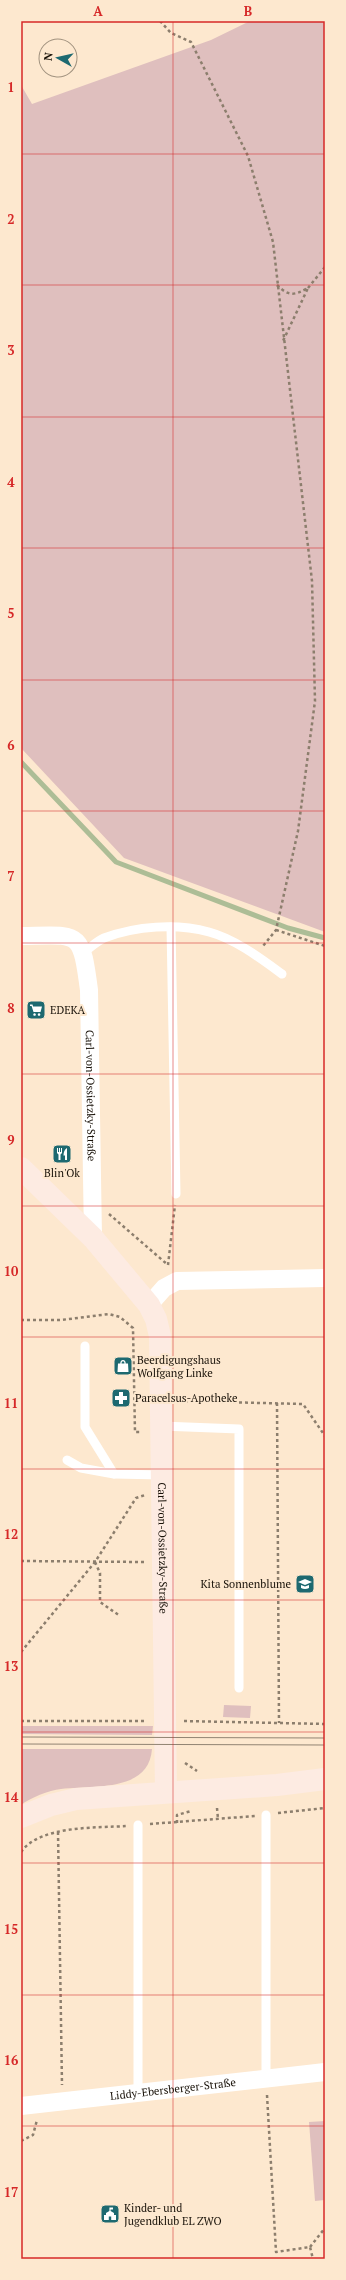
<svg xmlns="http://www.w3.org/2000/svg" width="346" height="2280" font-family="'PT Serif',serif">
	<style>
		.green { fill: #dfbfbe }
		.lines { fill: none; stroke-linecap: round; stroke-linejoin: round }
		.stream { stroke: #adbd96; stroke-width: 5 }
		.path { stroke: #8c7e6d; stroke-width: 2.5; stroke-dasharray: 3 3; stroke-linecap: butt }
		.lane { stroke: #fff; stroke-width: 9 }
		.street { stroke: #fff; stroke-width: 18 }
		.secondary { stroke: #fdebe2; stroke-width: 22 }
		.tram { stroke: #918372; stroke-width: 1 }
		.grid { fill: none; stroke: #d62828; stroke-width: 1; stroke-opacity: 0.55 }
		.labels { text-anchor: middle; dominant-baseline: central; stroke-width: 4; stroke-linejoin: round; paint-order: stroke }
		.poi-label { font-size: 11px; fill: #181108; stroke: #fde8cf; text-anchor: start }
		.street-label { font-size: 11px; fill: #181108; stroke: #fde8cf }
		.neatline { fill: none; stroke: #d62828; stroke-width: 1.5 }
		.grid-label { font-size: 13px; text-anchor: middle; font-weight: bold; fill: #d62828 }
	</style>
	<rect width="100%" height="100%" fill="#fde8cf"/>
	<g class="green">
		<polygon points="250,21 325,21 325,932 124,858 21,748 21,85 32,104 211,40"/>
		<polygon points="224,1705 251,1706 250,1718 223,1717"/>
		<polygon points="21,1726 153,1726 152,1735 21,1734"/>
		<path d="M21,1749H152C149,1793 92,1785 61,1789C49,1790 30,1798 21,1805Z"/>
		<polygon points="325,2121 325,2200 315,2201 309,2122"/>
	</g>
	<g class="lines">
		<polyline class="stream" points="21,762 116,862 288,928 325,938"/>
		<g class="path">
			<polyline points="160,21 171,33 191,42 248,156 273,242 312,581 315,701 298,831 276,930 263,946"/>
			<path d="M277,285C289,297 295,295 308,288L283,341"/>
			<polyline points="308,288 325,267"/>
			<polyline points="276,930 325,946"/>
			<polyline points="109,1214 168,1265"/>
			<polyline points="168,1265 175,1205"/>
			<polyline points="21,1320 61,1320 109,1314 120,1317 133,1328 135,1432 142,1432"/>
			<polyline points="179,1401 303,1404 325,1436"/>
			<polyline points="277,1403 279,1723"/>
			<polyline points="21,1561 144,1562"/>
			<polyline points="95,1562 100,1573 100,1602 120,1616"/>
			<polyline points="21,1652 95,1562 136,1498 145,1495"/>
			<polyline points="21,1721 147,1721"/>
			<polyline points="184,1721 325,1724"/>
			<polyline points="185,1763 197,1771"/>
			<polyline points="217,1808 218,1819"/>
			<polyline points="278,1813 325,1808"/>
			<polyline points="177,1823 177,1815 191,1811"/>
			<polyline points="150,1824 255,1816"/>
			<polyline points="58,1832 62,2085"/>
			<path d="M21,1852C40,1825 97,1828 127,1826"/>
			<polyline points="267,2095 276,2252 310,2247 313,2259"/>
			<polyline points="21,2141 33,2135 37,2120"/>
			<polyline points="310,2247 325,2228"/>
		</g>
		<g class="lane">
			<polyline points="171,927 176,1194"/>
			<path d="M84,952C90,948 97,941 104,938C136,926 176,923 209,932C235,939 260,958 282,974"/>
			<polyline points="85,1346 85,1427 114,1474 162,1475"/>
			<polyline points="161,1426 239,1429 239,1688"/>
			<polyline points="67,1460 81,1468 114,1474"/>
			<polyline points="266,1815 266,2079"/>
			<polyline points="138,1825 138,2093"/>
		</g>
		<g class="street">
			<path id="s1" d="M21,936C80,935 81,929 89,990L93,1238"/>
			<polyline points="149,1305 164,1288 177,1281 325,1278"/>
			<path id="s2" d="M21,2106L325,2072"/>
		</g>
		<g class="secondary">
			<path id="s3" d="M21,1168L93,1238L149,1305L156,1319L160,1336L166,1792"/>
			<polyline points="21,1817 51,1805 76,1799 277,1785 325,1779"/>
		</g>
		<g class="tram">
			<polyline points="21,1737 325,1738"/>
			<polyline points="21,1744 325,1745"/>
		</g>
	</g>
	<path class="grid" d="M173,21V2259M21,154H325M21,285H325M21,417H325M21,548H325M21,680H325M21,811H325M21,943H325M21,1074H325M21,1206H325M21,1337H325M21,1469H325M21,1600H325M21,1732H325M21,1863H325M21,1995H325M21,2126H325"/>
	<defs>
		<g id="supermarket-square" transform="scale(1)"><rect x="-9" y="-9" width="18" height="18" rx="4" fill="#1d6970" stroke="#fde8cf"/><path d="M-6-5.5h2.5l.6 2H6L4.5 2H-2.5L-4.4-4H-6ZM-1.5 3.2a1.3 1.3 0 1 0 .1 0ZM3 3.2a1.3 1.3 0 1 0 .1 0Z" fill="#fff"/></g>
		<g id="restaurant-square" transform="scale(1)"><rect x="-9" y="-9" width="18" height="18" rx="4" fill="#1d6970" stroke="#fde8cf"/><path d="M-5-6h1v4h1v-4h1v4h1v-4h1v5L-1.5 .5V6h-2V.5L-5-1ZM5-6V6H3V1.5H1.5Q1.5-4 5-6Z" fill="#fff"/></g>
		<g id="shop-square" transform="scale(1)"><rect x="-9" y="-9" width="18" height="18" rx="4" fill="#1d6970" stroke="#fde8cf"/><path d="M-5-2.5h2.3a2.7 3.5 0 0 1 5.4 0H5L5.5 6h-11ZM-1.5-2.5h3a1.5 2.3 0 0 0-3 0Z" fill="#fff"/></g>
		<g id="pharmacy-square" transform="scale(1)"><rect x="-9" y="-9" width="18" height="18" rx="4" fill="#1d6970" stroke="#fde8cf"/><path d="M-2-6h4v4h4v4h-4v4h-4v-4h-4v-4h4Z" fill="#fff"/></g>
		<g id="school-square" transform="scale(1)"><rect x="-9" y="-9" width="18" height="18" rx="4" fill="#1d6970" stroke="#fde8cf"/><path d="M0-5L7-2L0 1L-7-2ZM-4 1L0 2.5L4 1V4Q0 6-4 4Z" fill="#fff"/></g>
		<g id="civic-square" transform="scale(1)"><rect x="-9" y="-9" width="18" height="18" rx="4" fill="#1d6970" stroke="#fde8cf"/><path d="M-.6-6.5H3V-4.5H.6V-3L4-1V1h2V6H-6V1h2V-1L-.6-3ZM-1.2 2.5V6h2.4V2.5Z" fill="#fff"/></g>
	</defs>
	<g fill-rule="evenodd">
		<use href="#supermarket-square" x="36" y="1010"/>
		<use href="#restaurant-square" x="62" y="1154"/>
		<use href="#shop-square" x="123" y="1366"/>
		<use href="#pharmacy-square" x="121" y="1398"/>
		<use href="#school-square" x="305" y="1584"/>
		<use href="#civic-square" x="110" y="2214"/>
	</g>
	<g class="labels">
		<g class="poi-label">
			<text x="50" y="1010">EDEKA</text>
			<text x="62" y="1173" text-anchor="middle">Blin'Ok</text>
			<text x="137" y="1360">Beerdigungshaus<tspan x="137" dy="13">Wolfgang Linke</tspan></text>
			<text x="135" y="1398">Paracelsus-Apotheke</text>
			<text x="291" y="1584" text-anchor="end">Kita Sonnenblume</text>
			<text x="124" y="2208">Kinder- und<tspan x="124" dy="13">Jugendklub EL ZWO</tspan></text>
		</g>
		<g class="street-label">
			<text stroke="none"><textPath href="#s1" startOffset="213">Carl-von-Ossietzky-Straße</textPath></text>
			<text stroke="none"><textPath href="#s3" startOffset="433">Carl-von-Ossietzky-Straße</textPath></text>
			<text stroke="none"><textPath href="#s2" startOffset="153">Liddy-Ebersberger-Straße</textPath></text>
		</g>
	</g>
	<rect width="346" height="2280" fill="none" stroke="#fde8cf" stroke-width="44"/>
	<g transform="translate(58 58) rotate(278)"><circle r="19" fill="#fde8cf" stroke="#a1927f"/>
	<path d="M0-3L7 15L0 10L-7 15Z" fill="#1d6970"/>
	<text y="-6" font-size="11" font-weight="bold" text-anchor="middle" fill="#181108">N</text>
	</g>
	<rect x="22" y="22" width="302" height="2236" class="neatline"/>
	<g class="grid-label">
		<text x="98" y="16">A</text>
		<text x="248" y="16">B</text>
		<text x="11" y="92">1</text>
		<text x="11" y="224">2</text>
		<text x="11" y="355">3</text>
		<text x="11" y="487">4</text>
		<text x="11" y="618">5</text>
		<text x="11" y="750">6</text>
		<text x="11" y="881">7</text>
		<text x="11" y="1013">8</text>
		<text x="11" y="1145">9</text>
		<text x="11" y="1276">10</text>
		<text x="11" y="1408">11</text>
		<text x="11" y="1539">12</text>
		<text x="11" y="1671">13</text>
		<text x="11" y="1802">14</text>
		<text x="11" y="1934">15</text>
		<text x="11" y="2065">16</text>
		<text x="11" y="2197">17</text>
	</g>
</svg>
